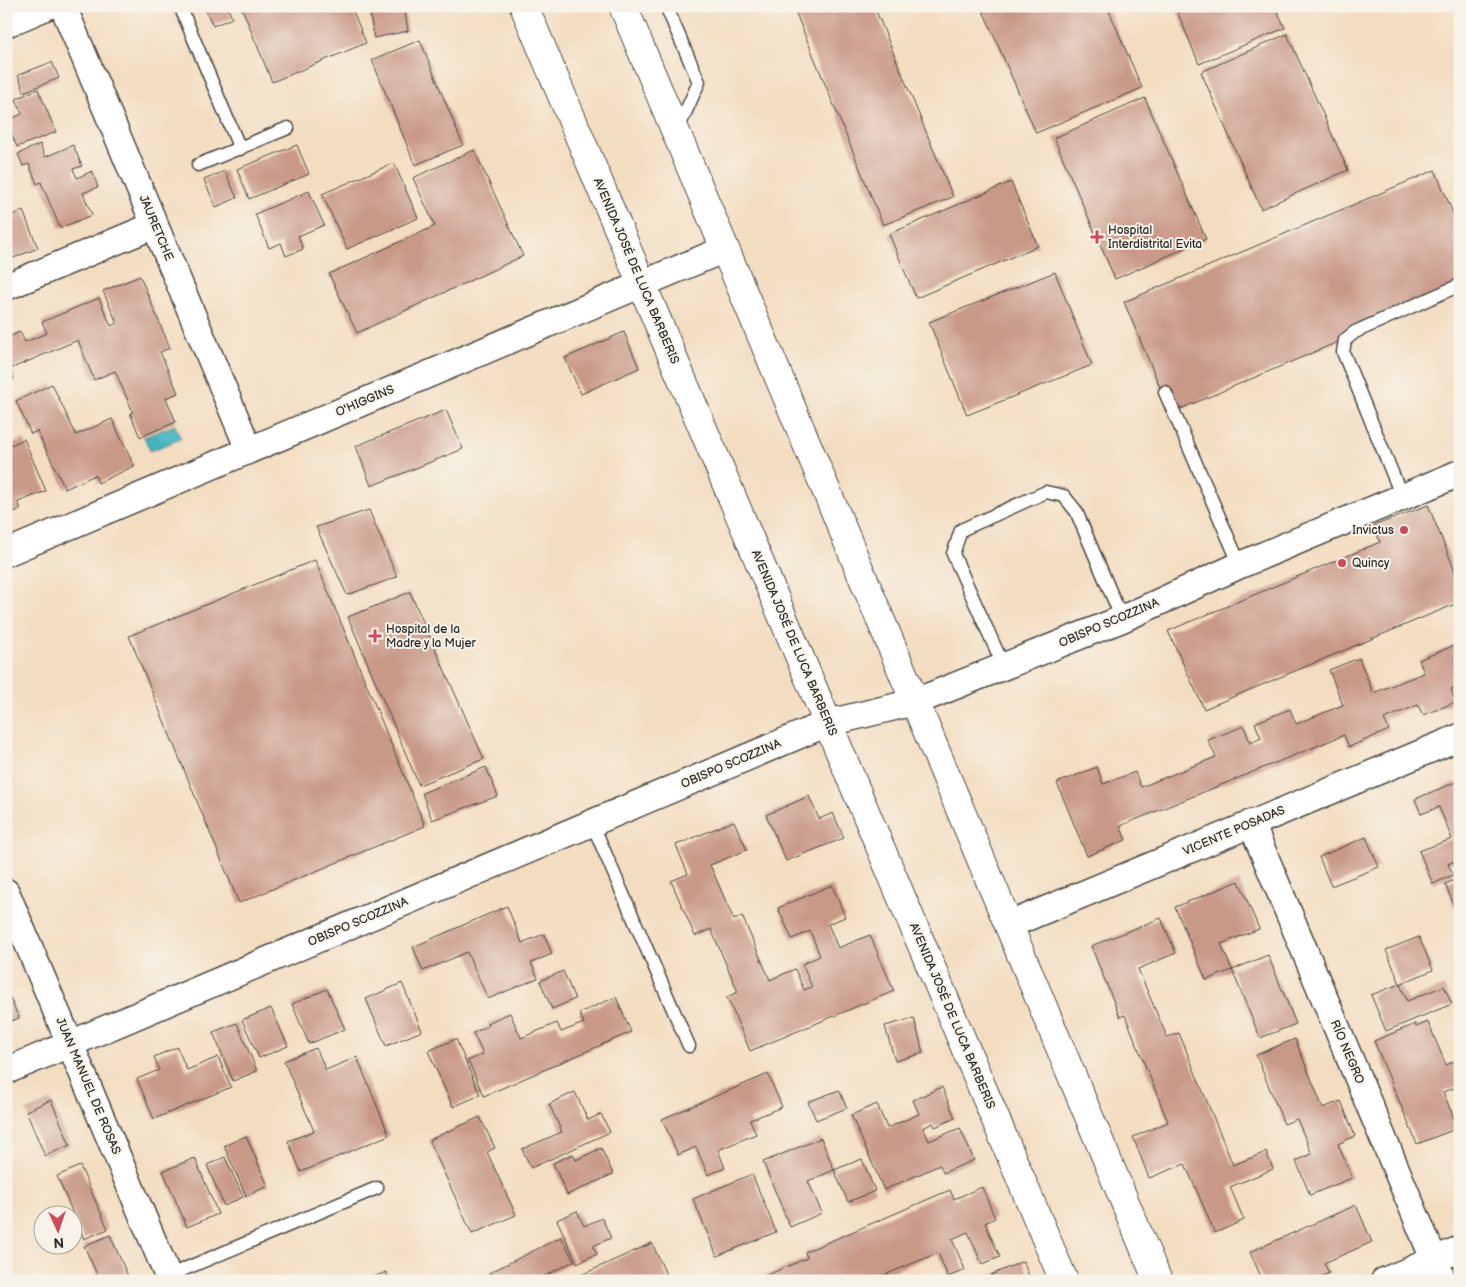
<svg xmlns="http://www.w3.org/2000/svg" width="1466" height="1287" font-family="'Balsamiq Sans',sans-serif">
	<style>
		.water { fill: #45b3c0; stroke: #386f76 }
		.building { fill: #c99988 }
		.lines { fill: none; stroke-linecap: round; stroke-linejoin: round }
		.lane-casing { stroke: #494641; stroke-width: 15 }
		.street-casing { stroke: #494641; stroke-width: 29 }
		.secondary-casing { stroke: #494641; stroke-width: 30 }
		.lane { stroke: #fff; stroke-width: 12 }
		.street { stroke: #fff; stroke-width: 26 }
		.secondary { stroke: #fff; stroke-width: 28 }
		.poi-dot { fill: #d1495b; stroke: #f7f3e8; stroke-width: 2 }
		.labels { text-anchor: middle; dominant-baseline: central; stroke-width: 4; stroke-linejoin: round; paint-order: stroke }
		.street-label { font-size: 12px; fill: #2b2b2b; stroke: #f7f3e8 }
		.poi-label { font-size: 12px; fill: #2b2b2b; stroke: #f7f3e8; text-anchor: start }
	</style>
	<rect width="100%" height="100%" fill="#f7f3e8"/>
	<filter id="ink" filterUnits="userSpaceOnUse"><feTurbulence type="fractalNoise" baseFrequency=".02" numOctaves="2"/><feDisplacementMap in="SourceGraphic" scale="10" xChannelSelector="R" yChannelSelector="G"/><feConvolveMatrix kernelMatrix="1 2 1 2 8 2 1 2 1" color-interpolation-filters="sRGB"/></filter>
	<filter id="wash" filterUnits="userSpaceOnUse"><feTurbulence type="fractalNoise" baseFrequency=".0096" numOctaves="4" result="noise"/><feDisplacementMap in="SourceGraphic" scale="20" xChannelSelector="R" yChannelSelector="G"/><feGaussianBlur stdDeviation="1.12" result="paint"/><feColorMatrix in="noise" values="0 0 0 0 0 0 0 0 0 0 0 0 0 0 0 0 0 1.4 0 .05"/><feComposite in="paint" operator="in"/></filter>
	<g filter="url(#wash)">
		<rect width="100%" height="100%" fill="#f3ddc0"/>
		<polygon class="water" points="175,425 181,439 150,451 144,437"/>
		<g id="blocks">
			<g class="building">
				<polygon points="204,6 227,6 232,18 213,26"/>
				<polygon points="241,6 351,6 366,43 272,82"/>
				<polygon points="366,6 404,6 408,31 374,38 369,8"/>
				<polygon points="793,6 874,6 953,197 883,225"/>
				<polygon points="981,6 1107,6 1142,88 1036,133"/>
				<polygon points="1175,6 1275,6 1285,28 1199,64"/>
				<polygon points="1287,34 1348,170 1261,209 1201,72"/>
				<polygon points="420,40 463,145 415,165 372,60"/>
				<polygon points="52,62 59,78 24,92 18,75"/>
				<polygon points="38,89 56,132 17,147 6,121 22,114 16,99"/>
				<polygon points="1145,98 1206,239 1115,279 1054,138"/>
				<polygon points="40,144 45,157 73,145 82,166 73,169 77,178 92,171 98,187 83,193 92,215 60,228 41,182 37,184 29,164 23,166 18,154"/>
				<polygon points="297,145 309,174 249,199 237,169"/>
				<polygon points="474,150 523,256 357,333 329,274 435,226 413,178"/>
				<polygon points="394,163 418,218 347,249 322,194"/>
				<polygon points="1435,170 1460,230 1460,290 1171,413 1124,302"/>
				<polygon points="225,171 237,198 216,207 204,180"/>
				<polygon points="1011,182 1038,246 916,298 889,234"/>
				<polygon points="309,191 324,225 298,236 303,249 286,256 281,243 269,248 255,214"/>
				<polygon points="23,211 38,248 6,261 6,217"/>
				<polygon points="1055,272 1092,365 967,415 929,322"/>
				<polygon points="140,276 170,348 160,352 178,393 166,398 176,422 140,437 130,413 133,412 115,371 94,380 78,340 10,369 14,379 6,382 6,338 20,332 25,342 47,333 42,322 99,298 111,326 117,323 103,291"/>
				<polygon points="624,332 639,368 581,394 565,358"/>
				<polygon points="52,384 76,435 112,419 134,466 98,483 95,475 65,489 37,431 31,434 16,401"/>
				<polygon points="446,410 463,449 371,486 356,446"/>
				<polygon points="24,439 46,491 18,502 21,509 6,515 6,447"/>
				<polygon points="1428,505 1460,583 1460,602 1204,709 1168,631 1380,542 1374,526"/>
				<polygon points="369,510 397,577 347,595 316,527"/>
				<polygon points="315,560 425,826 239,903 129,636"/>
				<polygon points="410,592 484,759 419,785 348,617"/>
				<polygon points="1460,643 1460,686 1451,689 1456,702 1423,715 1418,705 1384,719 1389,730 1349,747 1344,735 1120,826 1126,840 1087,856 1057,783 1097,767 1103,784 1135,772 1141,787 1216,757 1208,740 1244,726 1250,743 1261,738 1255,723 1290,709 1296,724 1343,705 1329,670 1359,658 1373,693 1424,673 1419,660"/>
				<polygon points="486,767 498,796 432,820 422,793"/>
				<polygon points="1456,782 1460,791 1460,859 1448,864 1453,875 1433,884 1419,851 1452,839 1439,807 1421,814 1415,799"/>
				<polygon points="809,796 819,819 833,813 844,838 786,861 766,815"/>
				<polygon points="734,821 747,850 710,865 734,920 742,916 770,980 795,969 804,990 812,987 802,964 820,956 810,931 792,939 778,908 832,885 845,917 828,924 838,948 870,935 894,991 750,1051 727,997 738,992 711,929 695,936 671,881 688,874 676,845"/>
				<polygon points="1366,837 1379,867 1331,886 1319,857"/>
				<polygon points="1460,878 1460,920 1445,884"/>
				<polygon points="1239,881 1259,929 1221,944 1232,970 1268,955 1296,1024 1260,1038 1232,970 1206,980 1175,907"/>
				<polygon points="507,906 522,943 544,934 552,954 531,963 538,978 488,999 467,952 423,971 413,947"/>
				<polygon points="1161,918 1176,953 1138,969 1167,1037 1179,1033 1233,1165 1266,1152 1273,1169 1230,1187 1244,1220 1215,1233 1185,1164 1149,1178 1133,1137 1168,1122 1125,1015 1120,1017 1091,946"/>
				<polygon points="1419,937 1433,970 1400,984 1407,1001 1444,986 1452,1004 1386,1031 1371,995 1400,984 1386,950"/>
				<polygon points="563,971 575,999 552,1009 540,981"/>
				<polygon points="402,983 422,1031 386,1046 366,999"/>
				<polygon points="6,989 19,1018 6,1023"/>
				<polygon points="327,989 345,1029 309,1044 292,1004"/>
				<polygon points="616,997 631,1032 484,1096 468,1061 483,1054 473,1033 488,1026 487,1023 510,1013 521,1038 557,1023 561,1032 584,1023 579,1013"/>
				<polygon points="271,1008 288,1046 259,1058 242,1020"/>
				<polygon points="914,1018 923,1053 895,1061 885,1026"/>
				<polygon points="1428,1022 1446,1065 1460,1059 1460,1086 1443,1092 1458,1128 1417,1144 1374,1041 1415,1024 1416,1027"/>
				<polygon points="237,1023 257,1071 233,1081 213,1032"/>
				<polygon points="456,1039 480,1095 453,1107 428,1051"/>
				<polygon points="1295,1039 1323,1108 1341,1101 1355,1136 1338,1144 1352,1178 1310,1195 1296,1161 1312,1154 1297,1119 1284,1124 1256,1055"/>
				<polygon points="177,1047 187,1070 218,1057 231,1087 154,1119 137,1079 159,1070 154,1057"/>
				<polygon points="316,1048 326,1070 357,1057 389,1135 301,1172 288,1141 314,1131 284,1061"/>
				<polygon points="768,1074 782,1107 750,1120 756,1134 718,1150 725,1168 708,1175 696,1147 678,1155 662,1119"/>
				<polygon points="942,1087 955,1118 935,1127 933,1123 923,1128 929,1141 960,1128 974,1160 943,1173 940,1165 884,1190 851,1115 877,1104 887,1128 919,1114 913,1100"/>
				<polygon points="839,1090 847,1108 816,1120 808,1102"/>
				<polygon points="575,1092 588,1120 601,1114 610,1132 531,1168 522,1149 562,1132 549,1104"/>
				<polygon points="51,1100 70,1145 45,1156 26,1111"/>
				<polygon points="480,1117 495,1148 487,1152 516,1215 472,1234 429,1140"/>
				<polygon points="246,1136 268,1186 246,1196 224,1146"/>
				<polygon points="821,1138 834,1170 862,1159 875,1191 848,1202 834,1170 808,1181 822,1213 790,1227 763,1162"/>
				<polygon points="601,1148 613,1174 567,1195 553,1163 573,1154 576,1160"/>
				<polygon points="225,1157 243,1197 224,1206 207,1165"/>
				<polygon points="195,1158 218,1214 187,1227 163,1171"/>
				<polygon points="80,1166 108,1229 84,1239 57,1176"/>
				<polygon points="752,1174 776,1232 717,1256 693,1199"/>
				<polygon points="982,1187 995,1218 985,1223 1000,1257 982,1264 968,1232 952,1239 965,1270 948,1277 938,1253 870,1281 753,1281 807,1258 805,1252 950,1190 954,1199"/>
				<polygon points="1356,1205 1372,1242 1324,1263 1329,1273 1312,1281 1263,1281 1250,1252"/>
				<polygon points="577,1211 584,1226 602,1218 611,1238 593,1246 597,1254 577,1263 557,1220"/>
				<polygon points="110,1235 130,1281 100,1281 84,1246"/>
				<polygon points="561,1237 574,1261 545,1276 548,1281 493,1281 489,1273"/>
				<polygon points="652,1243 669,1281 581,1281 579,1276"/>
				<polygon points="1023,1261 1031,1281 993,1281 991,1275"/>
				<polygon points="386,1272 390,1281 364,1281"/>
			</g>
		</g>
	</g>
	<g filter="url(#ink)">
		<use href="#blocks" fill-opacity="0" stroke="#494641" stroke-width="1"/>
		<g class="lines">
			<g class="lane-casing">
				<g id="lane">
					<polyline points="180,6 240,149"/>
					<polyline points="666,6 699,82 677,131"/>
					<polyline points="198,165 288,128"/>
					<polyline points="1165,392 1240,565"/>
					<polyline points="1402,497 1343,352 1345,340 1355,332 1460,285"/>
					<polyline points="1004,667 953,554 961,530 1046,492 1064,496 1076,511 1122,619"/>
					<polyline points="592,823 689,1046"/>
					<polyline points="168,1276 377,1188"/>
				</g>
			</g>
			<g class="street-casing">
				<g id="street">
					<polyline points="63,6 249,450"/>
					<polyline points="6,24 48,6"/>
					<polyline points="6,287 155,225"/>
					<polyline points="6,553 725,249"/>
					<polyline points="1251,823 1443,1281"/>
					<polyline points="6,892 170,1281"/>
					<polyline points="1009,925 1460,737"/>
					<polyline points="6,1071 828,723 915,702 1122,619 1240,565 1460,473"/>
					<polyline points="1384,1281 1460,1249"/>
				</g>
			</g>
			<g class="secondary-casing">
				<g id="secondary">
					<polyline points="524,6 1064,1281"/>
					<polyline points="623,6 1158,1281"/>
				</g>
			</g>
			<use href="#lane" class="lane"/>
			<use href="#street" class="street"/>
			<use href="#secondary" class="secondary"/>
		</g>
	</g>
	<g class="poi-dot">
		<path d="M1094.5 229.5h5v5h5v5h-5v5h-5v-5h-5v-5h5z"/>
		<circle cx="1404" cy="530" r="5"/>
		<circle cx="1342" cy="563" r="5"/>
		<path d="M372.5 628.5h5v5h5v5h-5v5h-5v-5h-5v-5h5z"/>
	</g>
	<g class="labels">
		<g class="street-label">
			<text transform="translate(156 228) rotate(67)">JAURETCHE</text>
			<text transform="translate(636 271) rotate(67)">AVENIDA JOSÉ DE LUCA BARBERIS</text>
			<text transform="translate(365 401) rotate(-23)">O'HIGGINS</text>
			<text transform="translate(1109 623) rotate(-23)">OBISPO SCOZZINA</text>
			<text transform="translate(794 643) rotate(67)">AVENIDA JOSÉ DE LUCA BARBERIS</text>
			<text transform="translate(731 764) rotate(-23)">OBISPO SCOZZINA</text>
			<text transform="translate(1234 831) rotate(-23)">VICENTE POSADAS</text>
			<text transform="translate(358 922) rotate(-23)">OBISPO SCOZZINA</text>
			<text transform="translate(952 1016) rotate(67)">AVENIDA JOSÉ DE LUCA BARBERIS</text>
			<text transform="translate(1347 1052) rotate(67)">RÍO NEGRO</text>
			<text transform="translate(88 1086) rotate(67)">JUAN MANUEL DE ROSAS</text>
		</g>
		<g class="poi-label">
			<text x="1108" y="230">Hospital<tspan x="1108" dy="14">Interdistrital Evita</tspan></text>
			<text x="1394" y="530" text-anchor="end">Invictus</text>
			<text x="1352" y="563">Quincy</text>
			<text x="386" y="629">Hospital de la<tspan x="386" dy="14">Madre y la Mujer</tspan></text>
		</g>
	</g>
	<rect width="1466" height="1287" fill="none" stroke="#f7f3e8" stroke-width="25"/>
	<g transform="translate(58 1230) rotate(177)"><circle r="24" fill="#f7f3e8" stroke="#a5a39c"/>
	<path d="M0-4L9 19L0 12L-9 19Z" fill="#d1495b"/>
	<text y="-8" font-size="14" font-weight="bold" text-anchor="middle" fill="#2b2b2b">N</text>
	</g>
</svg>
